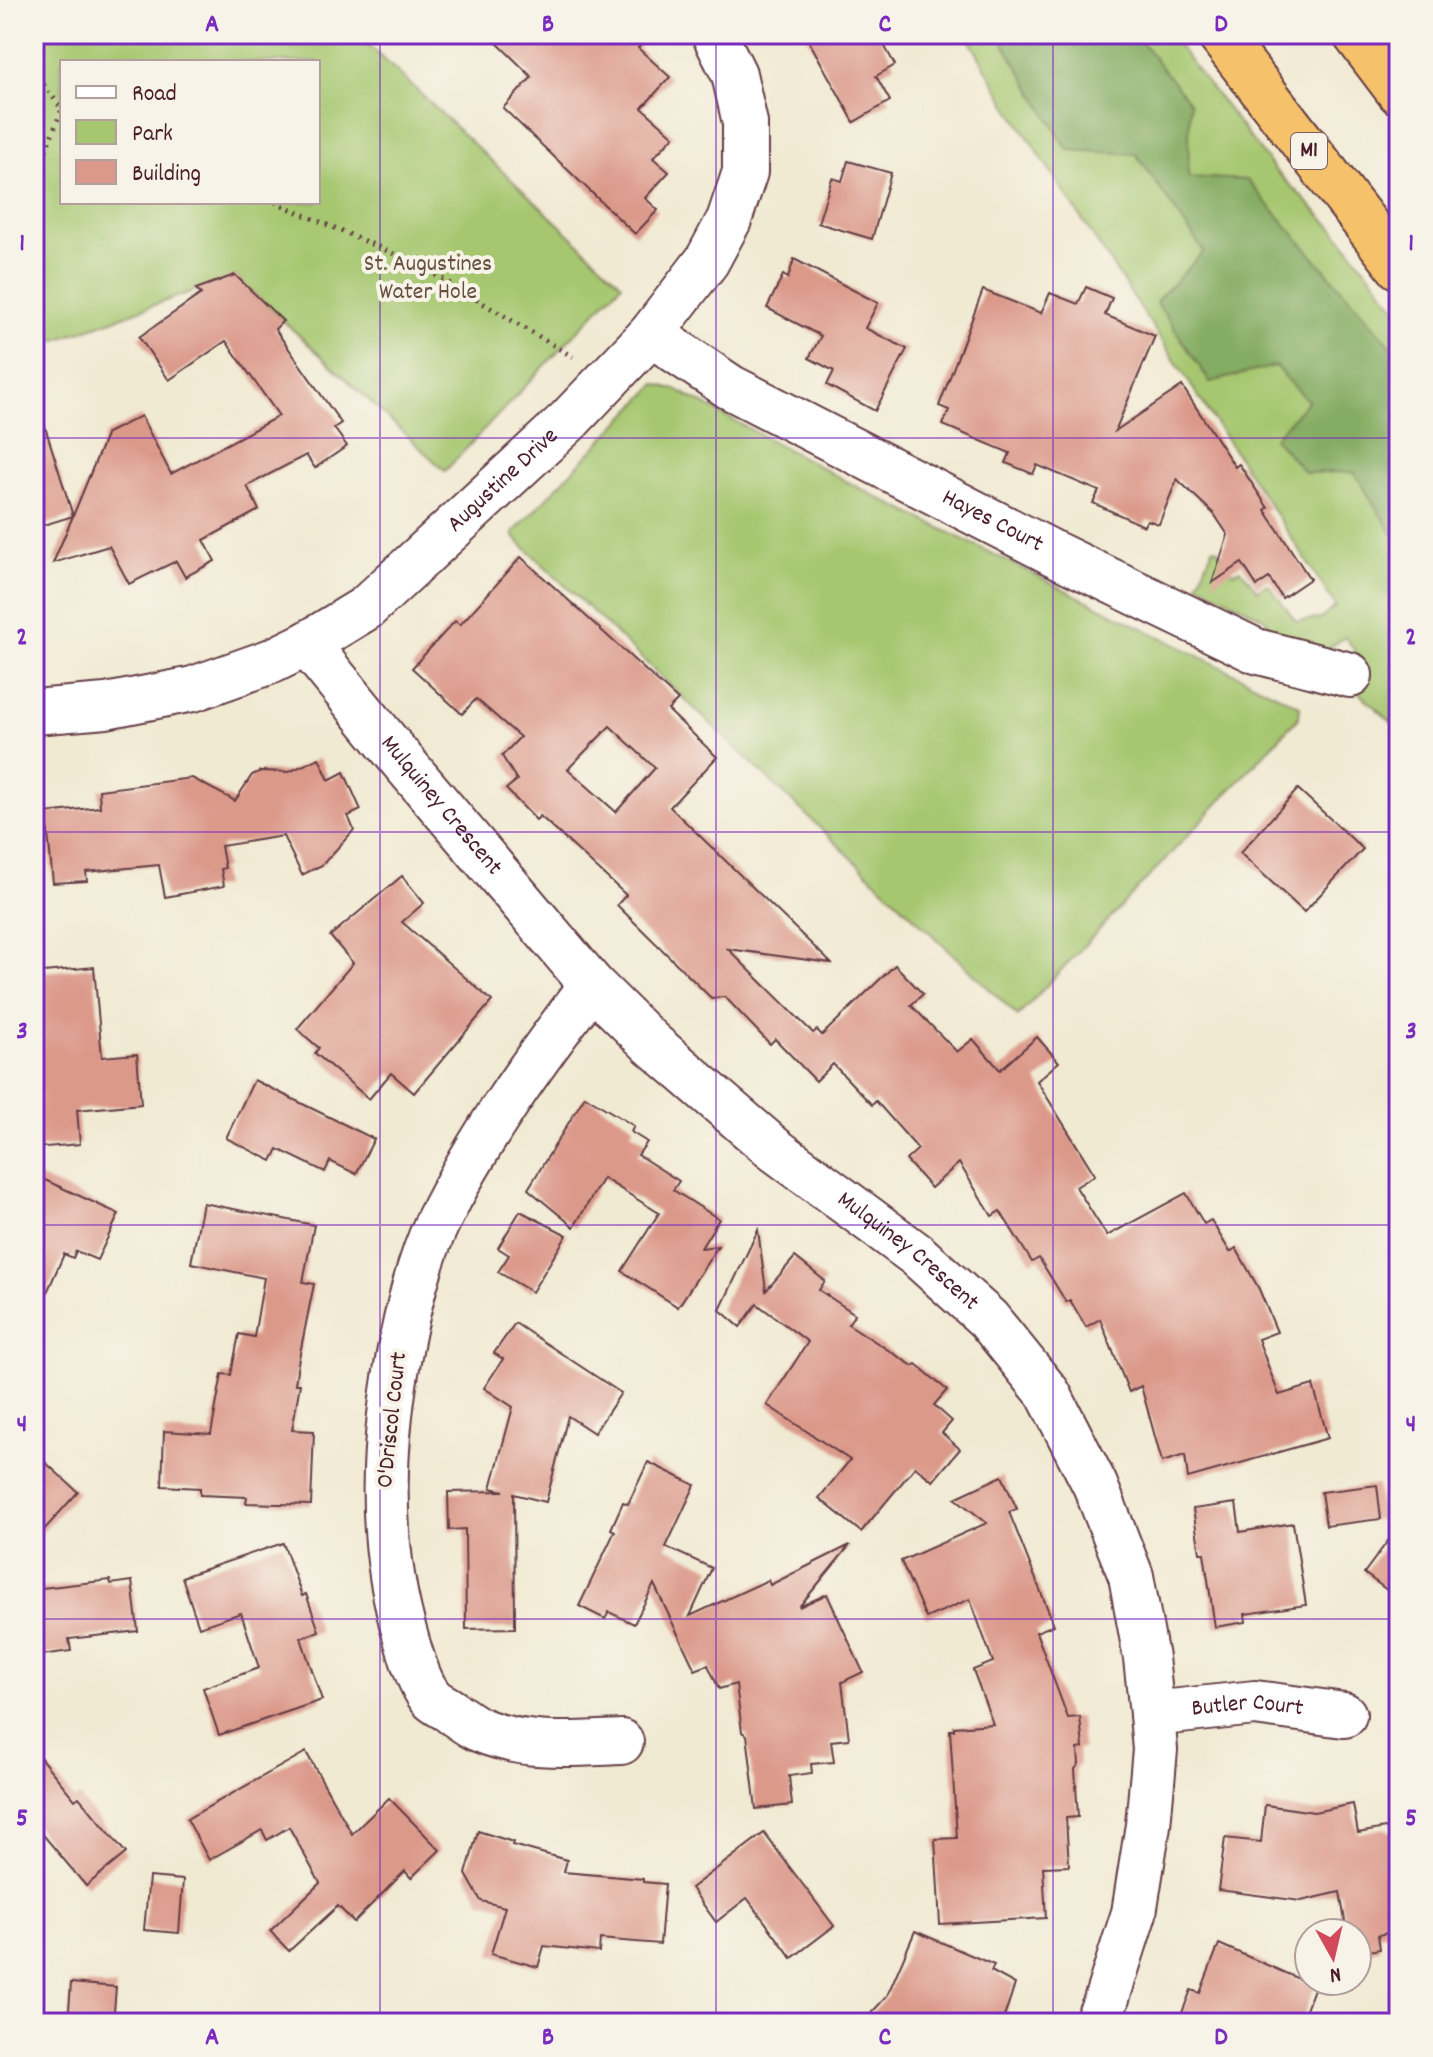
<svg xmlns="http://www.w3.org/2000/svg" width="1433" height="2057" font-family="Dekko,sans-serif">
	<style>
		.green { fill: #a6c770; stroke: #78734e; stroke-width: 2; fill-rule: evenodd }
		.forest { fill: #84ac62; stroke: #676646; stroke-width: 2 }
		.building { fill: #db998a; fill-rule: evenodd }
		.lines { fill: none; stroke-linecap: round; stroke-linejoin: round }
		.minor-casing { stroke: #633d44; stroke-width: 48 }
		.highway-casing { stroke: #633d44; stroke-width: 48 }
		.path { stroke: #633d44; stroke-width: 5; stroke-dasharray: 2 6; stroke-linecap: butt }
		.minor { stroke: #fff; stroke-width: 44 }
		.highway { stroke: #f5c16b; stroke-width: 44 }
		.grid { fill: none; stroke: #7b2cbf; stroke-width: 2; stroke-opacity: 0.55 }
		.labels { text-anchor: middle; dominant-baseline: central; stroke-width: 8; stroke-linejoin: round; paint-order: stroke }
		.shield { fill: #f7f3e8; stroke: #7e5f64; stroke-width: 2 }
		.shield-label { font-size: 22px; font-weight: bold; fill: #4a1f2b }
		.park-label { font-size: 24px; fill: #665140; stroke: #f7f3e8 }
		.street-label { font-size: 24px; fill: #4a1f2b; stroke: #f7f3e8 }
		.neatline { fill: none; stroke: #7b2cbf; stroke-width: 3 }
		.grid-label { font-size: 26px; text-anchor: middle; font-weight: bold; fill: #7b2cbf }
	</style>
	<rect width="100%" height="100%" fill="#f7f3e8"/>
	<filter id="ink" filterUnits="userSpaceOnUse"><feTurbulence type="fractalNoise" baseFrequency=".0125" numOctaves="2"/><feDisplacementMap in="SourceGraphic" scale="16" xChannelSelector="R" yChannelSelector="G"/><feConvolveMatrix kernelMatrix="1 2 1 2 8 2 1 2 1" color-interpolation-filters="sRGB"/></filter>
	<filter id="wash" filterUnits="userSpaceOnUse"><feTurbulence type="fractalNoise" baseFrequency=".006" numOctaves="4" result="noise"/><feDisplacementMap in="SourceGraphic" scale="32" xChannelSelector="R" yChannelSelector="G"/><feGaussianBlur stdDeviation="1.8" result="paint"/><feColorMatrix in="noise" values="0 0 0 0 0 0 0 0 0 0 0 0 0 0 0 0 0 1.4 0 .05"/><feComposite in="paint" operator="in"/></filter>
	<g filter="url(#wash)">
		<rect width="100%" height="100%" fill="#f1ead3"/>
		<g class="green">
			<path d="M34,34H357L622,284L445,471L235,276L34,348ZM62,62H318V202H62Z"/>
			<polygon points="966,34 1169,34 1276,171 1334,229 1399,311 1399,729 1356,690 1362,661 1345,637 1323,652 1286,652 1264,618 1198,584 1213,548 1217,549 1233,573 1241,569 1257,590 1268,584 1296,621 1321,619 1336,606 1009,108"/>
			<polygon points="656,384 677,390 859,488 1300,706 1299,717 1018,1016 514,537 514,532"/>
		</g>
		<polygon class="forest" points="998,34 1135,34 1190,103 1188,177 1247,180 1399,355 1399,540 1395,538 1354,472 1305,473 1274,438 1308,401 1275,366 1210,382 1156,301 1204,252 1136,154 1068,150"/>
		<g id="blocks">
			<g class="building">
				<polygon points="488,34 651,34 638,48 670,77 642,108 674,136 653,158 669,172 645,198 658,210 635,234 503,108 532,77"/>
				<polygon points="805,34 878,34 895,65 876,76 890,101 854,122"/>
				<polygon points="848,161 891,173 872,239 818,223 832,178 842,181"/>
				<polygon points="794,259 878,303 865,328 907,349 875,411 827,385 834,371 809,358 821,336 767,308 783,275 788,278"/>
				<polygon points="235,275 283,321 275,329 341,423 334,428 347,446 315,468 306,455 247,486 259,510 204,540 215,561 185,577 176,561 129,584 109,546 53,563 73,516 34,528 34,415 41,414 73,516 107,433 141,416 171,474 279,416 226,341 169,380 139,337 201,294 196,289"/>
				<polygon points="1086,287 1112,298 1105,315 1155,336 1115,431 1182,386 1235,467 1239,464 1268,508 1265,510 1310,579 1282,598 1269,578 1257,586 1242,563 1212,583 1228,535 1214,514 1177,479 1159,524 1147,520 1144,526 1093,503 1099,491 1037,465 1033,474 1006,463 1010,453 943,425 949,410 939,406 983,290 1041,313 1050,293 1078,304"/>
				<path d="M521,557L678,700L668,710L717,757L670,807L831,963L728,949L813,1033L817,1030L822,1035L895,965L923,994L911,1005L957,1052L973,1039L1000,1070L1037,1037L1059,1062L1037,1081L1095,1175L1076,1187L1107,1236L1186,1193L1204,1224L1211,1220L1230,1252L1236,1248L1259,1289L1277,1332L1258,1339L1279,1395L1313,1385L1328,1438L1188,1478L1185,1455L1162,1462L1141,1386L1129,1392L1100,1319L1086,1327L1070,1300L1066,1302L1039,1258L1032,1262L1000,1211L992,1216L959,1163L931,1188L906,1160L918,1149L876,1101L872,1105L833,1064L816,1081L775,1039L770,1044L725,997L711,998L617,905L626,895L540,816L536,820L506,789L517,780L502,756L520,737L476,699L462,714L412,668L455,621L460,625ZM610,726L655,768L616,812L568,769Z"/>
				<polygon points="319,758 329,780 344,772 361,810 348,816 354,830 322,865 302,875 283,836 221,846 225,868 221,869 224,886 165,897 159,865 86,872 87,881 53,883 46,813 100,807 99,790 192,778 235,801 252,775 261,771 289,772"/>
				<polygon points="1298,789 1363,849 1304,912 1240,853"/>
				<polygon points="402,876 424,903 402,922 492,1001 414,1093 391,1073 369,1099 315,1053 319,1048 297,1029 353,963 330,936"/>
				<polygon points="94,967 102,1057 137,1054 141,1104 77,1110 80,1144 34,1148 34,973"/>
				<polygon points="254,1080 374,1139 356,1174 330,1161 325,1172 278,1149 272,1161 226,1138"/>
				<polygon points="585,1096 634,1126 631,1132 647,1142 638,1155 679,1181 673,1190 719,1219 701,1248 718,1246 678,1307 622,1271 659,1213 603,1178 574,1227 528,1189"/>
				<polygon points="34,1175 119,1214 97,1260 76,1251 73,1258 64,1254 34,1322"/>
				<polygon points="203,1203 314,1225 303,1282 314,1284 298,1363 295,1384 300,1384 292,1430 314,1431 311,1505 246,1503 247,1497 200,1495 200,1488 162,1486 164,1431 211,1434 222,1374 231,1375 239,1334 254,1337 264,1278 191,1263"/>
				<polygon points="520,1211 567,1235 532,1292 498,1272 509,1255 498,1248"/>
				<polygon points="758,1230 766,1291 795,1257 825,1281 819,1290 855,1314 848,1324 913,1366 916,1364 947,1390 934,1405 952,1421 942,1433 960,1449 933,1481 915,1467 861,1532 819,1498 850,1460 767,1405 808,1342 757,1304 740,1327 720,1310"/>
				<polygon points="515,1323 621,1393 594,1433 568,1416 546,1502 514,1494 515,1628 466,1629 465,1529 449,1530 448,1492 504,1491 491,1488 513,1407 484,1388 503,1359 494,1353"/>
				<polygon points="34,1452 78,1492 34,1541"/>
				<polygon points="648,1462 695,1485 666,1547 712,1568 690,1616 768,1580 770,1585 850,1545 799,1607 827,1594 863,1672 842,1682 849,1739 831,1741 834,1762 811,1764 812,1773 789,1776 792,1805 756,1809 747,1735 742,1732 736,1684 719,1689 708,1665 695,1670 654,1584 634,1624 609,1612 605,1619 579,1606 615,1531 611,1529 623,1502 628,1504"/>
				<polygon points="1002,1476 1017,1509 1009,1512 1054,1625 1036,1632 1068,1718 1080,1717 1083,1748 1078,1749 1079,1764 1075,1769 1078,1817 1066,1818 1069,1866 1043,1867 1046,1918 940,1924 935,1839 957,1838 950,1730 954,1730 954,1727 993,1724 973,1670 993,1662 970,1599 926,1618 901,1561 987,1523 955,1498"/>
				<polygon points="1377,1485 1381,1519 1326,1526 1321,1492"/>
				<polygon points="1236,1503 1240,1532 1293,1523 1306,1605 1245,1614 1246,1622 1215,1627 1204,1553 1200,1553 1193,1509"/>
				<polygon points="1399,1526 1399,1599 1364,1573"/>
				<polygon points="283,1543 302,1596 306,1594 319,1631 301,1638 322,1700 219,1735 203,1688 259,1668 241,1613 199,1627 182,1577"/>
				<polygon points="110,1580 111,1584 132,1581 138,1631 69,1639 71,1651 34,1656 34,1589"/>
				<polygon points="34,1750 75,1800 79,1797 126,1853 86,1886 34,1824"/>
				<polygon points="306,1752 352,1834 389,1798 440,1850 411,1878 405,1871 354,1922 338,1906 289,1951 270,1931 320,1883 289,1827 267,1840 262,1830 209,1860 187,1819"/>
				<polygon points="1353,1804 1358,1833 1385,1828 1399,1838 1399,1931 1378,1935 1380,1949 1357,1953 1357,1933 1347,1933 1340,1892 1301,1901 1218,1890 1225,1838 1261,1842 1265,1805 1314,1812"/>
				<polygon points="478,1831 513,1842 512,1845 567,1860 564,1872 643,1879 643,1882 665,1884 660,1944 600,1939 599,1952 544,1946 538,1967 491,1954 505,1907 481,1901 466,1874"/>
				<polygon points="764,1833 834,1926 792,1958 747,1898 716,1922 691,1888"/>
				<polygon points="149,1877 183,1880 179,1933 144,1930"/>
				<polygon points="915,1931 994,1965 991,1971 1015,1984 1002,2023 862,2023 887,1996"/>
				<polygon points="1219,1944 1315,1986 1301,2023 1178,2023 1191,1990 1200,1993"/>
				<polygon points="71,1983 116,1987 113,2023 68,2023"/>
			</g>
		</g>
	</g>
	<g filter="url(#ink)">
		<use href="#blocks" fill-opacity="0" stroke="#633d44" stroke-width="2"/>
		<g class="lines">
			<g class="minor-casing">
				<g id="minor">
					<path id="s1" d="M651,334L730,387L1053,553L1256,651L1350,675"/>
					<path id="s2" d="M307,644L404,763L592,985L651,1043L774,1149L917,1255L988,1319L1048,1393L1095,1485L1131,1576L1146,1658L1152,1714L1155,1750L1148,1825L1134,1913L1105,2004L1096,2023"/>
					<path id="s3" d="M34,712L106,706L193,689L272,661L307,644L366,608L568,421L651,334L707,261L729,220L745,172V123L734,74L714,34"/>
					<path d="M592,985C534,1061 479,1137 437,1223C420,1259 410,1300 402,1339C382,1439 377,1540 406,1638C411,1656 420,1686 432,1699C437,1704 447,1708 453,1713C461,1718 469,1725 478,1729C524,1749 573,1744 621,1742"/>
					<path id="s4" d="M1152,1714L1255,1703L1344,1715"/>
				</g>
			</g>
			<g class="highway-casing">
				<g id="highway">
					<polyline points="1219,34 1399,267"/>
					<polyline points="1355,34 1399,92"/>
				</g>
			</g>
			<g class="path">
				<polyline points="34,72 62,109"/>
				<polyline points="34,180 62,109"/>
				<polyline points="275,202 417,264 573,357"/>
			</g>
			<use href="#minor" class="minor"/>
			<use href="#highway" class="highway"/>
		</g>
	</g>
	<path class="grid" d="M380,34V2023M716,34V2023M1053,34V2023M34,438H1399M34,832H1399M34,1225H1399M34,1619H1399"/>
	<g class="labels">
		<rect class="shield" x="1291" y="133" width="36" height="36" rx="6"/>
		<g class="shield-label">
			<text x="1309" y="151">M1</text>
		</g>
		<g class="park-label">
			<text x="428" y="265">St. Augustines<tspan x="428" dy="28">Water Hole</tspan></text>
		</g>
		<g class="street-label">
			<text stroke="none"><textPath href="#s3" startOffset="540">Augustine Drive</textPath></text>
			<text stroke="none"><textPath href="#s1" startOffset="390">Hayes Court</textPath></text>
			<text stroke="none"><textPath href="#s2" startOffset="210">Mulquiney Crescent</textPath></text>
			<text stroke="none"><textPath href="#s2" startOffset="858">Mulquiney Crescent</textPath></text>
			<text transform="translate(393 1420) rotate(-84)">O'Driscol Court</text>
			<text stroke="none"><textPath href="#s4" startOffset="96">Butler Court</textPath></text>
		</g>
	</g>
	<rect width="1433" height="2057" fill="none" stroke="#f7f3e8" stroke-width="88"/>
	<rect x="60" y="60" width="260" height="144" fill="#f7f3e8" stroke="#b29e9c" stroke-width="2"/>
	<rect x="76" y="86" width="40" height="12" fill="#ffffff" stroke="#b29e9c" stroke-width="2"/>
	<text x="132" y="100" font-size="24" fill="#4a1f2b">Road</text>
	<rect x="76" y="120" width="40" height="24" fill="#a6c770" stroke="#b29e9c" stroke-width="2"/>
	<text x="132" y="140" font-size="24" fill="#4a1f2b">Park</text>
	<rect x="76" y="160" width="40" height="24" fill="#db998a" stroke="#b29e9c" stroke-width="2"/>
	<text x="132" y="180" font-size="24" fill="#4a1f2b">Building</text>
	<g transform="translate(1333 1957) rotate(172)"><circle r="38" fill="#f7f3e8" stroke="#b29e9c" stroke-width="2"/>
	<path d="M0-6L14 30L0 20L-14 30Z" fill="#d1495b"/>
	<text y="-12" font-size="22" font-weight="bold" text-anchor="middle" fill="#4a1f2b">N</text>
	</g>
	<rect x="44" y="44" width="1345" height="1969" class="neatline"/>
	<g class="grid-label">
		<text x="212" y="31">A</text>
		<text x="548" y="31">B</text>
		<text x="885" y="31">C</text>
		<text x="1221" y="31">D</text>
		<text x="22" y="250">1</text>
		<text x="1411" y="250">1</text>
		<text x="22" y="644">2</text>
		<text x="1411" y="644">2</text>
		<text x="22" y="1038">3</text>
		<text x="1411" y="1038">3</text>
		<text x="22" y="1431">4</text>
		<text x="1411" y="1431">4</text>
		<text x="22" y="1825">5</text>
		<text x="1411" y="1825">5</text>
		<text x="212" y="2044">A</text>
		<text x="548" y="2044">B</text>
		<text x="885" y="2044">C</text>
		<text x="1221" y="2044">D</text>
	</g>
</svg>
